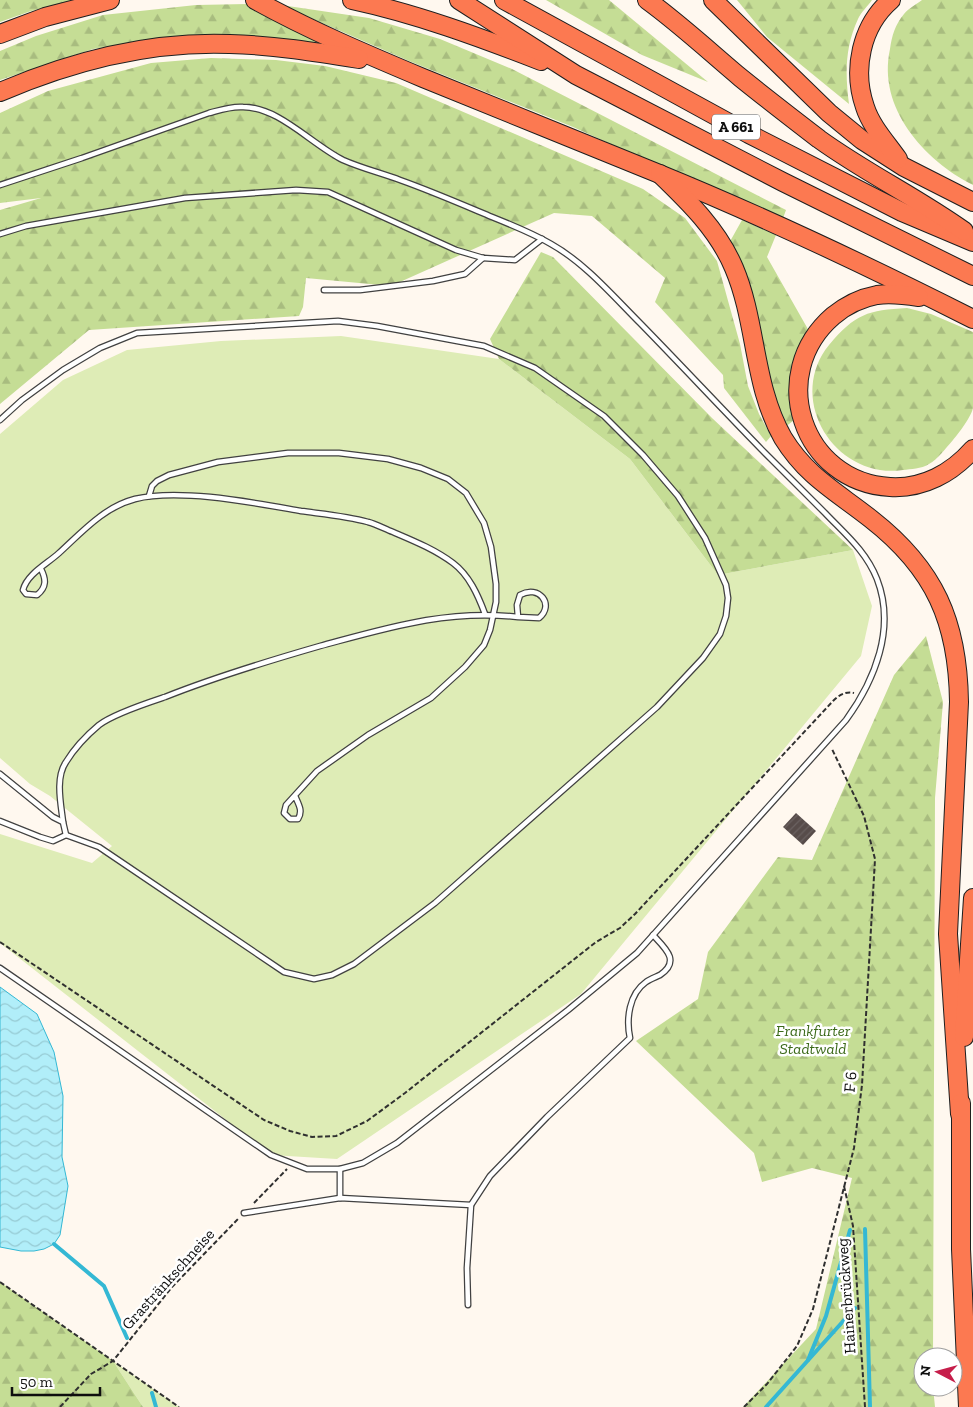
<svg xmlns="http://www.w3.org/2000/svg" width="973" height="1407" font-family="'Zilla Slab',serif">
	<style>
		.grass { fill: #deecb6 }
		.forest { fill: url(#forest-firs) }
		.water { fill: url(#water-waves); stroke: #34b8d4 }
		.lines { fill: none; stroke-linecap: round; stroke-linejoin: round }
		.stream { stroke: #34b8d4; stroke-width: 4 }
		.building { fill: url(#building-hatch) }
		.lane-casing { stroke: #414141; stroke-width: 7 }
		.highway-casing { stroke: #1f1f1f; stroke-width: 20 }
		.path { stroke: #303030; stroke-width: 2; stroke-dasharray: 5 2.5; stroke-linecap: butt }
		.lane { stroke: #fff; stroke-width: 4.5 }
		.highway { stroke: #fc7951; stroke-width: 18 }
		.labels { text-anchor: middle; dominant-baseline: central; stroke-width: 5; stroke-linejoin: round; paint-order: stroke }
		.shield { fill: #fff; stroke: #565656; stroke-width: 1 }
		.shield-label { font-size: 15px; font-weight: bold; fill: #0e0e0e }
		.park-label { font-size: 16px; font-style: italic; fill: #3c6a1a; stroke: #fff }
		.street-label { font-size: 16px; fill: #0e0e0e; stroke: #fff }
	</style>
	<defs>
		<pattern id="forest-firs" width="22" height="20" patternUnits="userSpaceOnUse" patternTransform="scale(1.25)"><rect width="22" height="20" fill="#c5dd95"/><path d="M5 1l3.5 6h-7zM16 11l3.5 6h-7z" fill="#a8bc7f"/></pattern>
		<pattern id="water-waves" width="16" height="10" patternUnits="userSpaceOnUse" patternTransform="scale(1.25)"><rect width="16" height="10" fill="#b1eef9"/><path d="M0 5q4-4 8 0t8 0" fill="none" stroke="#97cbd4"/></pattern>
		<pattern id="building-hatch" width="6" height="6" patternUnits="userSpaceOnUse" patternTransform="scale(1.25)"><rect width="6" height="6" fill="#574c4a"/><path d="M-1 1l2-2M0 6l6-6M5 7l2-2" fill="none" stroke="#6a6160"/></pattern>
	</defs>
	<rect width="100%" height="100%" fill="#fff8ef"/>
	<g class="grass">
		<polygon points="341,336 499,359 630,459 718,575 853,550 872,606 861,656 581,994 337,1159 271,1155 0,943 0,834 92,863 112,846 50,796 30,784 0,758 0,434 63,380 127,350 221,341"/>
		<polygon points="113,1361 179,1407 143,1407"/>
	</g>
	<g class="forest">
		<polygon points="0,0 75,0 31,11 0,22"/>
		<polygon points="546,0 609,0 708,82 642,55"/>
		<path d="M737,0H872C868,6 861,12 858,19C845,47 845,73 849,104L767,37Z"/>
		<path d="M922,0H973V185C924,160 877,108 890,49C892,35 895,25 904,14C909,8 917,4 922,0Z"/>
		<polygon points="247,4 293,28 342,50 213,34 163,38 93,49 0,80 0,51 36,36 103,15 196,5"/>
		<polygon points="281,5 369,18 440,39 512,69 786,210 782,221 573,127 409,61"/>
		<polygon points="211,58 276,60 325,66 396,83 643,189 685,218 717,261 740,344 748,386 759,414 771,436 766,442 724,388 723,375 655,302 665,278 592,216 554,213 391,286 306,278 303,307 299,316 89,330 0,404 0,210 41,198 0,203 0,113 48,91 151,63"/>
		<path d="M742,220L776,235L767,257L809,331C791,362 787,386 793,421L785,427L777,408L728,245Z"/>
		<polygon points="541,252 553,257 712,418 853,550 718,575 630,459 499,359 490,339"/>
		<path d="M907,308L931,314L973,332C973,351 973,370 973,389C973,395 973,403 973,408C971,417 959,433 953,440C945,449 938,459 929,464C921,469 911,469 903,470C835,480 785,399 829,345C855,314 868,310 907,308Z"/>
		<polygon points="926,636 943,702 935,798 933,1357 923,1357 923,1387 933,1387 935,1407 743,1407 816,1329 852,1178 812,1168 762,1182 754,1153 636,1041 698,999 708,952 778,857 812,860 894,675"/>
		<polygon points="0,1282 113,1361 143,1407 0,1407"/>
	</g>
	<polygon class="water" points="0,987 37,1014 54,1052 63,1096 62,1157 68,1186 60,1235 54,1244 44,1249 34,1251 21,1251 0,1247"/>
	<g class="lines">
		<g class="stream">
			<polyline points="865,1229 870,1407"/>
			<polyline points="54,1244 104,1286 127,1338"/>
			<polyline points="808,1360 826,1316 850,1230"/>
			<polyline points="152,1393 156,1407"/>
			<polyline points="766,1407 855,1308"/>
		</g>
	</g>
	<polygon class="building" points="796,813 816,831 803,845 783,827"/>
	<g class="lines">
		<g class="lane-casing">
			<g id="lane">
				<path d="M0,185L82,158L209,113C220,110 231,106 243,107C279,107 311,144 343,160C361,168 381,173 400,180C431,191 461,204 492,217C512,225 532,233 551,244C585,263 613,296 640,323C682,366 723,410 765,453C785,473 805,493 825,513C845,534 866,551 877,579C896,628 875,680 846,720L637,953L568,1010L397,1143L363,1163L340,1169H307L271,1155L0,968"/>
				<polyline points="0,234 26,226 185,198 296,190 328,192 456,250 483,258 515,260 542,239"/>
				<polyline points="324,290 360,290 433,281 465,274 483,258"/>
				<polyline points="0,420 22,400 63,370 100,348 137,333 338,321 377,326 484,346 535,368 604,416 643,455 678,496 705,538 726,585 728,598 726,616 720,634 703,658 657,707 435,903 354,964 332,975 314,979 284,972 99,847 66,835 53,841 40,837 0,821"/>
				<path d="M149,496L152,486L157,481L169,475L218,462L288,453H339L388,459L421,468L448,479L466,493L484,523L491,547L496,584V602L490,630L484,645L465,667L431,698L368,735L317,771L286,805L284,813L290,819H298C303,811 299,805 295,796"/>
				<path d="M41,569C46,579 47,587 37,595L26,594L23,590C27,574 47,564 59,553C82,532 104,507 135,499C180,488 255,503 301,511C323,514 347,516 368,522C376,524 385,529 393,532C414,541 434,549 453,563C469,575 478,595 485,614"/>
				<polyline points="0,774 53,817 63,822 66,835"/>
				<path d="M63,822C61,804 55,778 66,762C74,749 87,735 99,725C113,714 147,703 165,697C215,677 268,661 320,646C387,628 447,609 518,617L517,605L520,595C539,584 555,605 539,618L518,617"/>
				<polyline points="340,1198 340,1169"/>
				<polyline points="244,1213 340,1198 471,1205"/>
				<path d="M468,1305L467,1268L471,1205L490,1176L547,1117L630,1038C626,1019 629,994 646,982C650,979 656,977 660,975C681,961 665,948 653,935"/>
			</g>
		</g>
		<g class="highway-casing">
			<g id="highway">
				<path d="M255,0C309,30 366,54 423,78C501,110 579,141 657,173C765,217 870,267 973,319"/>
				<path d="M352,0C417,14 479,37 541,61"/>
				<polyline points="459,0 576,75 783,182 973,276"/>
				<polyline points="504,0 749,134 902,212 973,242"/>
				<path d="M647,0C680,24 710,52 741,78C767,99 793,119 819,139C866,173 918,198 964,231"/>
				<polyline points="713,0 829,113 862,140 904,167 973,202"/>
				<path d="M891,0C861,26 852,70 865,107C871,126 886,142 898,159"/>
				<polyline points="0,34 45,17 110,0"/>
				<path d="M0,92C72,61 151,41 230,44C273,45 316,52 359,59"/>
				<path d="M660,174C689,202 718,230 734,268C757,322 753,386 783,438C807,477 837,492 871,519C935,569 958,622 959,702L948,934L960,1114"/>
				<path d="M919,297C906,295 891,293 877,295C861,298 845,306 833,316C766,374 802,482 890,487C923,489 952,473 973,449"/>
				<polyline points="964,1037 973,898"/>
				<polyline points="961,1103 961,1249 968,1407"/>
			</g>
		</g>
		<g class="path">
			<path d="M0,942L264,1120L290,1131L312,1137L336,1136L367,1121L405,1093L596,942L620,928L635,914L833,701C839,695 846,691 854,693"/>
			<polyline points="844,1186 853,1226 865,1407"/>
			<polyline points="254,1203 287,1169"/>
			<polyline points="0,1282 179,1407"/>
			<polyline points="60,1407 91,1374 113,1361 172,1287 238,1219"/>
			<polyline points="744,1407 767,1384 797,1346 813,1309 854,1148 862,1085 875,859 864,816 832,749"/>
		</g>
		<use href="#lane" class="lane"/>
		<use href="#highway" class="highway"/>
	</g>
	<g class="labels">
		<rect class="shield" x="712" y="114.5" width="48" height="25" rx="4"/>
		<g class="shield-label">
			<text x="736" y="127">A 661</text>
		</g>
		<g class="park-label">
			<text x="813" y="1030">Frankfurter<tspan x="813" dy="18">Stadtwald</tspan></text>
		</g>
		<g class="street-label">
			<text transform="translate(850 1082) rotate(-85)">F 6</text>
			<text transform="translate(168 1279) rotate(-48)">Grastränkschneise</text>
			<text transform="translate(846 1296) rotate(-94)">Hainerbrückweg</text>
		</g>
	</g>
	<g transform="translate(938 1372) rotate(276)"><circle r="24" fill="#ffffff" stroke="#9f9f9f"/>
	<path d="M0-4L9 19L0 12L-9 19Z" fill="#c61e4b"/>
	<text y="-8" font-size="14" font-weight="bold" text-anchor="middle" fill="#0e0e0e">N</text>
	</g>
	<path d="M12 1387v8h88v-8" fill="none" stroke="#0e0e0e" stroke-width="2.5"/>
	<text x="20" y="1387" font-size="15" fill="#0e0e0e" stroke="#ffffff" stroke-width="4" paint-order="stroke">50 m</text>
</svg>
